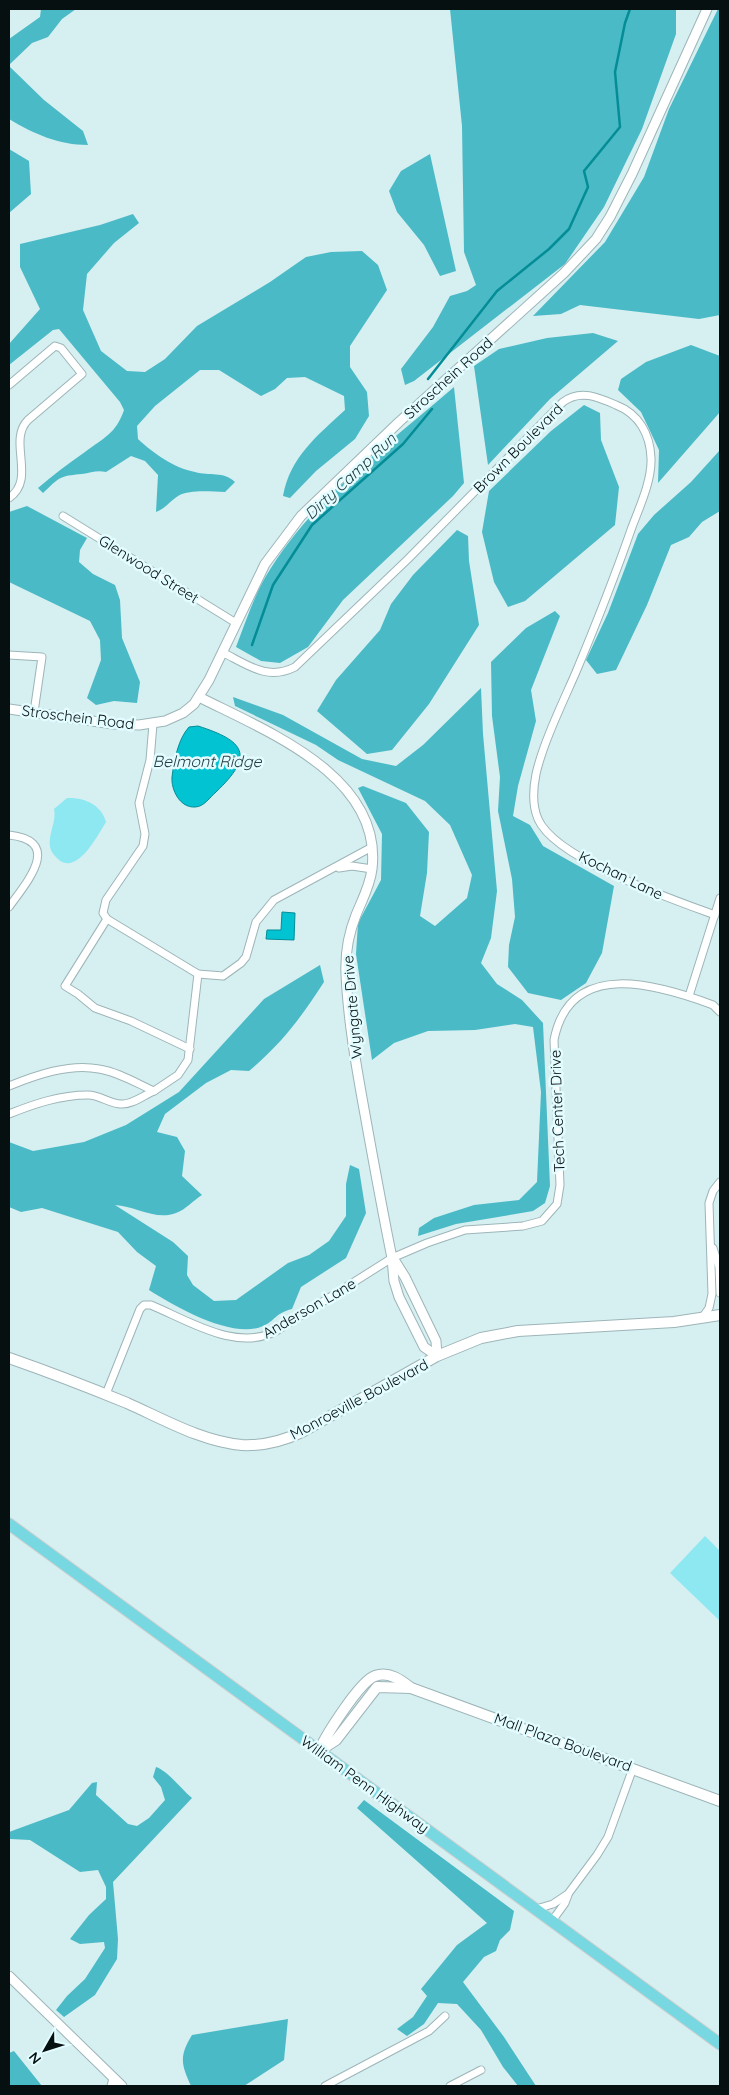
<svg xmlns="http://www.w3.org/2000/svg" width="729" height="2095" font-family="Quicksand,sans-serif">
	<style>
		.green { fill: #8ee8f1 }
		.forest { fill: #4abac6 }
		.water { fill: #02c3d1; stroke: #048d97 }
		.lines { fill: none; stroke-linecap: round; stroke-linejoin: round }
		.stream { stroke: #048d97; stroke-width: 2.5 }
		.minor-casing { stroke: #9db5b8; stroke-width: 9 }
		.tertiary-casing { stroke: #9db5b8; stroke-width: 11 }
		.secondary-casing { stroke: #9db5b8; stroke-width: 12 }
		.trunk-casing { stroke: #cdcfcf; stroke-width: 13 }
		.minor { stroke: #fff; stroke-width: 7 }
		.tertiary { stroke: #fff; stroke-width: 9 }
		.secondary { stroke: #fff; stroke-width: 10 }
		.trunk { stroke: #77d8e2; stroke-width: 11 }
		.labels { text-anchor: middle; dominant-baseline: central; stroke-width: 5; stroke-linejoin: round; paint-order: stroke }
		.street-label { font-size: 15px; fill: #071011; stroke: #e3fcff }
		.water-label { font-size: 16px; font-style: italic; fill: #263f42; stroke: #e3fcff }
	</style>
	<rect width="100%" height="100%" fill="#d6eff1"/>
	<g class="green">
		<path d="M67,798C84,797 102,805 106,822C99,833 77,877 58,859C54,855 51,852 50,847C48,833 57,821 54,809Z"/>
		<polygon points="705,1536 720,1551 720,1621 670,1573"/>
	</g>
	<g class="forest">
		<polygon points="41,9 76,9 62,19 48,37 32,43 9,65 9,39 40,17"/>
		<polygon points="450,9 676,9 676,34 642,129 604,207 565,264 414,381 405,385 401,369 433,327 450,296 467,291 476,285 464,252 462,126"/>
		<polygon points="718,9 720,9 720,315 699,319 580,305 561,314 533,316 605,242 644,177 669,109"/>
		<path d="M9,66L44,100L83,131L88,145C59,145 34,134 9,119Z"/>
		<polygon points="9,149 29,161 31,194 9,213"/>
		<polygon points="430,154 456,271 440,276 424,245 397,212 389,191 401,171"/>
		<path d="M133,214L139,223L114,243L87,274L83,310L101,351L127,371L145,372L165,359L197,326L270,282L306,257L331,252L362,251L378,265L387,290L350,346V367L367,392L369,416L355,439L316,471L290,498L283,496C290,457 317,436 345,410L344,396L305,377L287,378L275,389L261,396L219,370H200L155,406L137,426L138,439C153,453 174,468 195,472C210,476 223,471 235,482L225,492C211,492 191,489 178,496C170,501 166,508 156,512L158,475L145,461L131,456L106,472C96,470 91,473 82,474C59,476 60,477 43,493L38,488C53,475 69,463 85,452C103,438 116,434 124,410L120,402L59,329L53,330L9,365V344L40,309L20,267V244L100,225Z"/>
		<polygon points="593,333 618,341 550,399 488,465 474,366 499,349 547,338"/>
		<polygon points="691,345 720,356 720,412 658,483 659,450 641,412 618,390 621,379 646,362"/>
		<path d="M454,387L464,483L453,496L343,600L308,647L280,663L261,661L236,647C245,624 253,598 266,576C311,500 388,444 454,387Z"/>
		<polygon points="584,405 600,413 601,440 619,487 615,525 525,601 508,607 494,582 482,532 489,491 551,431"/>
		<polygon points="720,450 720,511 702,522 689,537 671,545 647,605 616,670 597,674 586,660 608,613 638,534 654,515 691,482"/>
		<polygon points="27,506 87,538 80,550 79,562 93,574 115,585 120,600 122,638 140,682 137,703 114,701 96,705 87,698 101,660 100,640 90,621 9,582 9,512"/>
		<polygon points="457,530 468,536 469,561 479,625 429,704 392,750 367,754 317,711 336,680 380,630 391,604 413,575"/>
		<polygon points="555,611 560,616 531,690 536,721 518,786 513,816 530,825 543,846 614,886 602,953 586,983 561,1000 528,993 508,967 509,945 515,917 512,879 498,811 500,777 492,716 491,662 526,628"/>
		<polygon points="481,688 483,734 497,891 491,938 481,963 497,984 522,1000 543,1023 550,1186 545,1203 533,1211 456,1224 418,1236 419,1228 434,1218 474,1205 519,1200 537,1182 541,1092 533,1027 515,1024 475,1030 428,1031 394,1043 372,1060 356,954 358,923 381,880 382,834 358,788 363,786 406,803 429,832 427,873 420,916 435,926 467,898 472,875 450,825 425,801 338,760 316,745 235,706 233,697 283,715 362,759 396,766 423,745"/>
		<path d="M320,965L324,982C300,1019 282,1043 249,1071L231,1070L206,1083L165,1114L157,1132L177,1137L185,1151L182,1176L202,1195C194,1200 185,1210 176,1213C156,1221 135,1206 115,1205L173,1242L188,1256L187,1275L193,1285L214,1301L236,1300L288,1263L309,1255L329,1241L346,1216V1184L350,1165L359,1169L366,1213L346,1258L301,1287L292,1309C275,1313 275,1321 263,1326C233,1340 174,1306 149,1290L156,1266L137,1252L118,1232L42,1208L21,1212L9,1207V1142L33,1151L84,1142L126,1125L179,1092L264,999Z"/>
		<path d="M156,1767C168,1771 181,1789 192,1798L113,1882L118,1939L117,1959L95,1995L64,2017L56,2010L67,1996L85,1979L105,1948L104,1942L80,1944L70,1939L89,1915L106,1899V1887L98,1870L80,1872L30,1840L10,1839L9,1832L69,1810L92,1783L97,1782L96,1795L128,1824L137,1826L149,1818L165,1800L161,1787L153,1777Z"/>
		<polygon points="364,1800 514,1911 510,1930 500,1940 496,1951 484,1957 463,1982 504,2037 536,2086 518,2086 503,2067 481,2030 457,2004 438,2003 424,2024 407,2036 397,2029 413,2017 427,1996 421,1989 457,1945 487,1923 357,1808"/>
		<path d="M288,2019L284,2060L244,2086H191C181,2064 179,2056 192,2035Z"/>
		<polygon points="14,2051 42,2086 9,2086 9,2053"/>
	</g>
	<g class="water">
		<path d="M198,726C245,741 255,755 216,792C210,797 204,807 195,807C180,808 171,790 172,777C174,761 178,739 189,727Z"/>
		<polygon points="282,912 295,913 294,940 266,939 267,930 281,930"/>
	</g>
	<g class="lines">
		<g class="stream">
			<polyline points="428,379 497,291 549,249 569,229 588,187 584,171 620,127 615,72 625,23 630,9"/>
			<polyline points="252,645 273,585 312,525 403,444 432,409"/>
		</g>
		<g class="minor-casing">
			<g id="minor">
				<path d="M9,385L55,346L61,348L82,374L28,420C7,441 37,479 9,498"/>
				<polyline points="63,516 236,623"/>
				<path d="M222,652C248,665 267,681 295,667L408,559L563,402C580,389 598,397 616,405C639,414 650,434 651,458C652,480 640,506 632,527C615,576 596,624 576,672C563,702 543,743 536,774C533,789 532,805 538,819C555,859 674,900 715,915"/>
				<polyline points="9,655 42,657 34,712"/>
				<polyline points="153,724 150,760 139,803 145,834 143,846 106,900 103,913 107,919 198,974 223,976 241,963 246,957 256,922 274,900 372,847"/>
				<path d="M9,835C64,841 26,883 9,907"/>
				<polyline points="339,868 352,866 372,869"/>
				<polyline points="107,919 65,986 78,994 95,1008 131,1021 190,1049"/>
				<polyline points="689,996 720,898"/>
				<path d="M9,1086C36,1075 70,1063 99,1069C118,1072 136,1083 154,1091L178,1075L188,1060L198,974"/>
				<path d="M9,1114C34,1104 60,1095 88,1095C100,1095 110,1104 121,1104C132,1105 144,1095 154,1091"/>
				<polyline points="713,1248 719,1267 720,1293"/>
				<polyline points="702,1318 709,1308 712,1294 709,1203 713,1191 720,1182"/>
				<path d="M106,1394L140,1309L144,1305H151C189,1321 238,1353 278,1330L392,1258L427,1243L465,1230L523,1226L542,1221L557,1204L560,1185L554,1040C570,957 659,985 713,1005L720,1012"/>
				<polyline points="536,1909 553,1904 568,1894 597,1855 608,1837 633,1768"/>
				<polyline points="552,1921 565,1903 568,1895"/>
				<polyline points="111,2086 113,2078"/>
				<polyline points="325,2086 429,2031 445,2016"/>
				<polyline points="450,2086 481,2070"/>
			</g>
		</g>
		<g class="tertiary-casing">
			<g id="tertiary">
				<path d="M199,697C266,731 383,776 372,869C370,886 362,900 356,915C348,935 345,953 346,974C348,1019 356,1065 364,1109C373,1159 382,1209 392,1258L394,1281L399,1297L424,1347L437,1356"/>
				<polyline points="9,709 113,724 139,725 165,721 183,713 194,704 209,680 265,564 301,516 399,422 564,273 596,239 610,217 632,174 707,9"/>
				<polyline points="393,1258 405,1277 436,1341 437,1356"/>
				<polyline points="9,1976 122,2086"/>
			</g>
		</g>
		<g class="secondary-casing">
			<g id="secondary">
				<path d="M9,1358C49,1372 88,1387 127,1403C163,1419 203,1442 242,1445C263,1446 283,1441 302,1432L437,1356L481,1338L518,1331L674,1322L720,1315"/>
				<path d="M319,1751C326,1735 360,1681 375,1676C389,1671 401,1680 411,1688L720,1801"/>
				<polyline points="319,1751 336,1740 377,1687 411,1688"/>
			</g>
		</g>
		<g class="trunk-casing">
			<polyline id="trunk" points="9,1524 720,2044"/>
		</g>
		<use href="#minor" class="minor"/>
		<use href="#tertiary" class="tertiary"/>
		<use href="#secondary" class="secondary"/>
		<use href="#trunk" class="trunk"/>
	</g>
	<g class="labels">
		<g class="street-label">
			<text transform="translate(448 378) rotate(-42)">Stroschein Road</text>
			<text transform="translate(518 448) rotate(-45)">Brown Boulevard</text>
			<text transform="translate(149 569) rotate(32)">Glenwood Street</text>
			<text transform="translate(78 717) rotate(7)">Stroschein Road</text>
			<text transform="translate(621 875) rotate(26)">Kochan Lane</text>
			<text transform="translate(352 1007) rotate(-95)">Wyngate Drive</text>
			<text transform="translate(557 1111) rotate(-92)">Tech Center Drive</text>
			<text transform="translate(309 1308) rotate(-30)">Anderson Lane</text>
			<text transform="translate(359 1399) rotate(-28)">Monroeville Boulevard</text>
			<text transform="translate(563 1742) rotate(20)">Mall Plaza Boulevard</text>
			<text transform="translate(365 1784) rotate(36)">William Penn Highway</text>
		</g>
		<g class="water-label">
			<text transform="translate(350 476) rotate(-43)">Dirty Camp Run</text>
			<text x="207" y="761">Belmont Ridge</text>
		</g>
	</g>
	<rect width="729" height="2095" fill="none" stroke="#071011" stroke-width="20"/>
	<g transform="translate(45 2050) rotate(231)" stroke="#e3fcff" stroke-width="4" paint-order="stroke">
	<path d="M0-4L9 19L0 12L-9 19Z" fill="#071011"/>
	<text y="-8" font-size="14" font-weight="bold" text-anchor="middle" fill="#071011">N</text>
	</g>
</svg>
